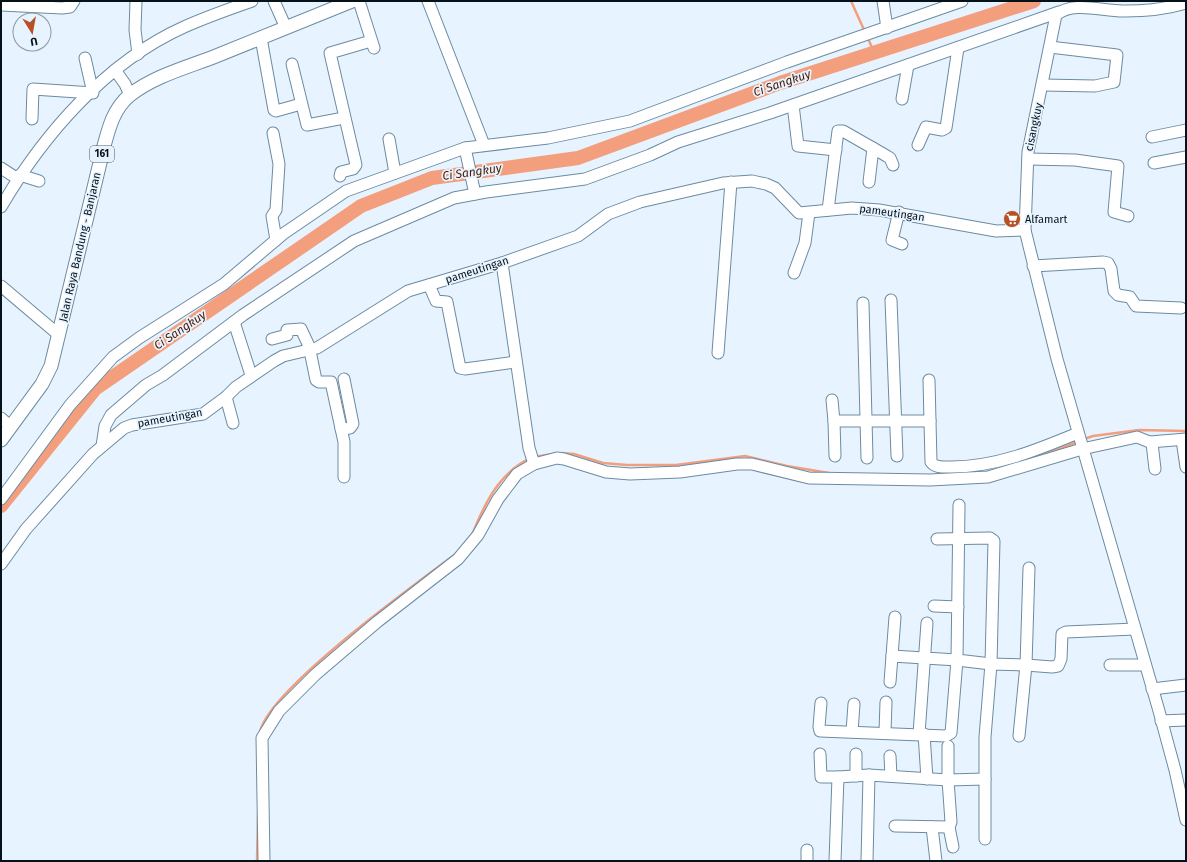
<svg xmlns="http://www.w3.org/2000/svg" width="1187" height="862" font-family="'Fira Sans',sans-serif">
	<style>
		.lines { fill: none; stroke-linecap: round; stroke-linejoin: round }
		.stream { stroke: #f39f7e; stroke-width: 2.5 }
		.river { stroke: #f39f7e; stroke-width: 14 }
		.minor-casing { stroke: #6b8ba2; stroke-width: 13 }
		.major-casing { stroke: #6b8ba2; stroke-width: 15 }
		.minor { stroke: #fff; stroke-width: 11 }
		.major { stroke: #fff; stroke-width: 13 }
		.labels { text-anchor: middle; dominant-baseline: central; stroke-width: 3.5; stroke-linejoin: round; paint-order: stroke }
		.shield { fill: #e7f4ff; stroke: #4a565f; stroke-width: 1 }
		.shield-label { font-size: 10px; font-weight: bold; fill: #06121a }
		.street-label { font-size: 11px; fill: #06121a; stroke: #e7f4ff }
		.poi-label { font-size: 11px; fill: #06121a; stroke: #e7f4ff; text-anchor: start }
		.water-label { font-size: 12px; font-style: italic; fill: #4b1802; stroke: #e7f4ff }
	</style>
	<rect width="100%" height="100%" fill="#e7f4ff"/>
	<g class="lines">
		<g class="stream">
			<polyline points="851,1 865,32"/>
			<polyline points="868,38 874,53"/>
			<polyline points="1084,439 1093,436 1139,430 1186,431"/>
			<polyline points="562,453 574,454 603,463 627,465 676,465 745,456 787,466 829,473"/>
			<polyline points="534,457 553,454"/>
			<polyline points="1035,458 1077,442"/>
			<path d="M472,535C484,505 498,474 529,459"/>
			<path d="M260,732C269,689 417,583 457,553"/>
			<polyline points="257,861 258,815"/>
		</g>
		<polyline class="river" points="1,506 95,389 361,206 432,178 578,158 780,83 1034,1"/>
		<g class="minor-casing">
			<g id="minor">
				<polyline points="136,1 135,30 138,54 136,55"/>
				<polyline points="274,1 286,28"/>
				<polyline points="359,1 374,48"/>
				<polyline points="428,1 484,145"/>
				<polyline points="883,1 887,28"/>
				<path d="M1186,3C1166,9 1146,11 1125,11C1104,12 1074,0 1056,15L1028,152L1025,230L1057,359L1159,711L1175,770L1186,820"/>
				<polyline points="1,5 62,8 70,7 74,1"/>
				<polyline points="261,38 274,110 276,111 301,104"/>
				<polyline points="292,64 307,125 344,118"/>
				<polyline points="115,70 125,84 130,95"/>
				<polyline points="1043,85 1095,86 1114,82 1117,55 1050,47"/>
				<polyline points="902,99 908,65"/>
				<polyline points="793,105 798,146 836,150"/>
				<polyline points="32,119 33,89 93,93 85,58"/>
				<polyline points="273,133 279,164 276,210 272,216 276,240"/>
				<polyline points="1152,137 1186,130"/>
				<polyline points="389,139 395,173"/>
				<polyline points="918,145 926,127 942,130 946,128 958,48"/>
				<polyline points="465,148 475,194"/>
				<polyline points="1028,159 1075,160 1118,166 1114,212 1128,216"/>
				<polyline points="1154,163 1186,157"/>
				<polyline points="1,168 18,179"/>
				<polyline points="20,175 39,181"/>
				<polyline points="340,176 341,172 353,169 356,165 330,53 371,41"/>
				<polyline points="869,182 873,148"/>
				<path d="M1,207C43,135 106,62 184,27C206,17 229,9 252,1"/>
				<polyline points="828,210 838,131 843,131 885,155 890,158 893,165"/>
				<polyline points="899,212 892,240 902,244"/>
				<polyline points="502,263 529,448 534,464"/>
				<polyline points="1033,266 1103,262 1108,263 1111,269 1114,291 1118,295 1130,297 1136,306 1181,308"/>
				<polyline points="794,273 805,243 809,213"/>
				<polyline points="429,285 436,301 447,302 460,368 465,369 515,362"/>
				<polyline points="1,286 59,335"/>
				<polyline points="891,300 897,456"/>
				<polyline points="863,303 867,458"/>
				<polyline points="234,322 251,375"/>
				<polyline points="272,339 287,335 287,330 301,329 309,346 316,380 319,382 331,382 344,442 344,477"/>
				<polyline points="718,353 731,182"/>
				<path d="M929,380L931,462C935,468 944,467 951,467C996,467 1037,450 1078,433"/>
				<polyline points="226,397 233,423"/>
				<polyline points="832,400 834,421"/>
				<polyline points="1,418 11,427"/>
				<polyline points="341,429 350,428 353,424 344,379"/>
				<polyline points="1182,440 1186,467"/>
				<polyline points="1150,442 1186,439"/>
				<polyline points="102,446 105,426 111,415 146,385 163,375 243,315 354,241 454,198 486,192 585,179 650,155 678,142 770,113 1059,12"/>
				<polyline points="835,456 834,421 930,421"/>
				<polyline points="1,499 70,405 113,357 139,338 224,284 283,234 346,191 465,148 548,138 630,121 787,62 962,1"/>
				<polyline points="937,539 990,538 994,541 991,664 957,660 959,505"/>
				<polyline points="1,564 26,529 93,454 124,428 132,425 203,414 226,397 236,387 274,361 283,356 317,348 408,291 502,263 578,236 608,214 640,202 723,183 752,181 766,184 775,188 799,213 852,208 879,210 996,231 1025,230"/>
				<polyline points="934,606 958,607"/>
				<polyline points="892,656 895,617"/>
				<polyline points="1110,665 1145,665"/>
				<polyline points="1152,689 1186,685"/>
				<polyline points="821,703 819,727 820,731 946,736 951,733 957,660 892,656 890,682"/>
				<polyline points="1161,721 1186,720"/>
				<polyline points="852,732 854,704"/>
				<polyline points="885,732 886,702"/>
				<polyline points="919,734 927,623"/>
				<polyline points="924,734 927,779"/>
				<polyline points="1019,736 1026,665 1052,667 1058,666 1061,659 1062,634 1066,632 1135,629"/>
				<polyline points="948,746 948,780 985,779"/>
				<polyline points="820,754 821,777 838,777"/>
				<polyline points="856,754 856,776"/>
				<polyline points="890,756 891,776"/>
				<polyline points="932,827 936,861"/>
				<polyline points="949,827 953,847"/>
				<polyline points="985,839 985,737 991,664 1026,665 1029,568"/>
				<polyline points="264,861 262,738 279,711 316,674 377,622 458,559 478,535 498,499 517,474 534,464 557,458 564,459 606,472 630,474 680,472 737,464 752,464 809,478 930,480 988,477 1082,449 1137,437 1152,443 1155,469"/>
				<polyline points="807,861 807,850"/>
				<polyline points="835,861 838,777 869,775 948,780 951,822 949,827 895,826"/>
				<polyline points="867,861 869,775"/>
			</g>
		</g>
		<g class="major-casing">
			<path id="major" d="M1,440L42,384L51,366L104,146C109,127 114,108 130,95C154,76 188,67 216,56C261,38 307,19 352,1"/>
		</g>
		<use href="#minor" class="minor"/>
		<use href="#major" class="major"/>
	</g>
	<defs>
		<g id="supermarket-disc" transform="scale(0.9)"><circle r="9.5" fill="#b75125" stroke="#e7f4ff"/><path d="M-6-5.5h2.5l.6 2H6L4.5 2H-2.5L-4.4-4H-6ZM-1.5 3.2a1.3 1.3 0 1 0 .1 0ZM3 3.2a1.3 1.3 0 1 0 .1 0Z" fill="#fff"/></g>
	</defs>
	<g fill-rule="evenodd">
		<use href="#supermarket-disc" x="1012" y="219"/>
	</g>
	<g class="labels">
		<rect class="shield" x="90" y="146" width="24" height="16" rx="3"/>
		<g class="shield-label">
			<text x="102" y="154">161</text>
		</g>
		<g class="street-label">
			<text transform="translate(1034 127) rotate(-78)">cisangkuy</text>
			<text transform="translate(892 213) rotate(8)">pameutingan</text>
			<text transform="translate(80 247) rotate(-77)">Jalan Raya Bandung - Banjaran</text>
			<text transform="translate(477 270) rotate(-18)">pameutingan</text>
			<text transform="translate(170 418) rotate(-10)">pameutingan</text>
		</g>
		<g class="poi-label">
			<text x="1025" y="219">Alfamart</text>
		</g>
		<g class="water-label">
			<text transform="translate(782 83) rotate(-19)">Ci Sangkuy</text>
			<text transform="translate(472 172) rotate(-8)">Ci Sangkuy</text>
			<text transform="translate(180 330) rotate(-34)">Ci Sangkuy</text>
		</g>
	</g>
	<rect width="1187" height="862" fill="none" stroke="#06121a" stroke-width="4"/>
	<g transform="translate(32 32) rotate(169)"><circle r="19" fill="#e7f4ff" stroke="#8d9aa3"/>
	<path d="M0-3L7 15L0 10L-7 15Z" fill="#b75125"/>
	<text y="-6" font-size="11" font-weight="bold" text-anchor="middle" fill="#06121a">U</text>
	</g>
</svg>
